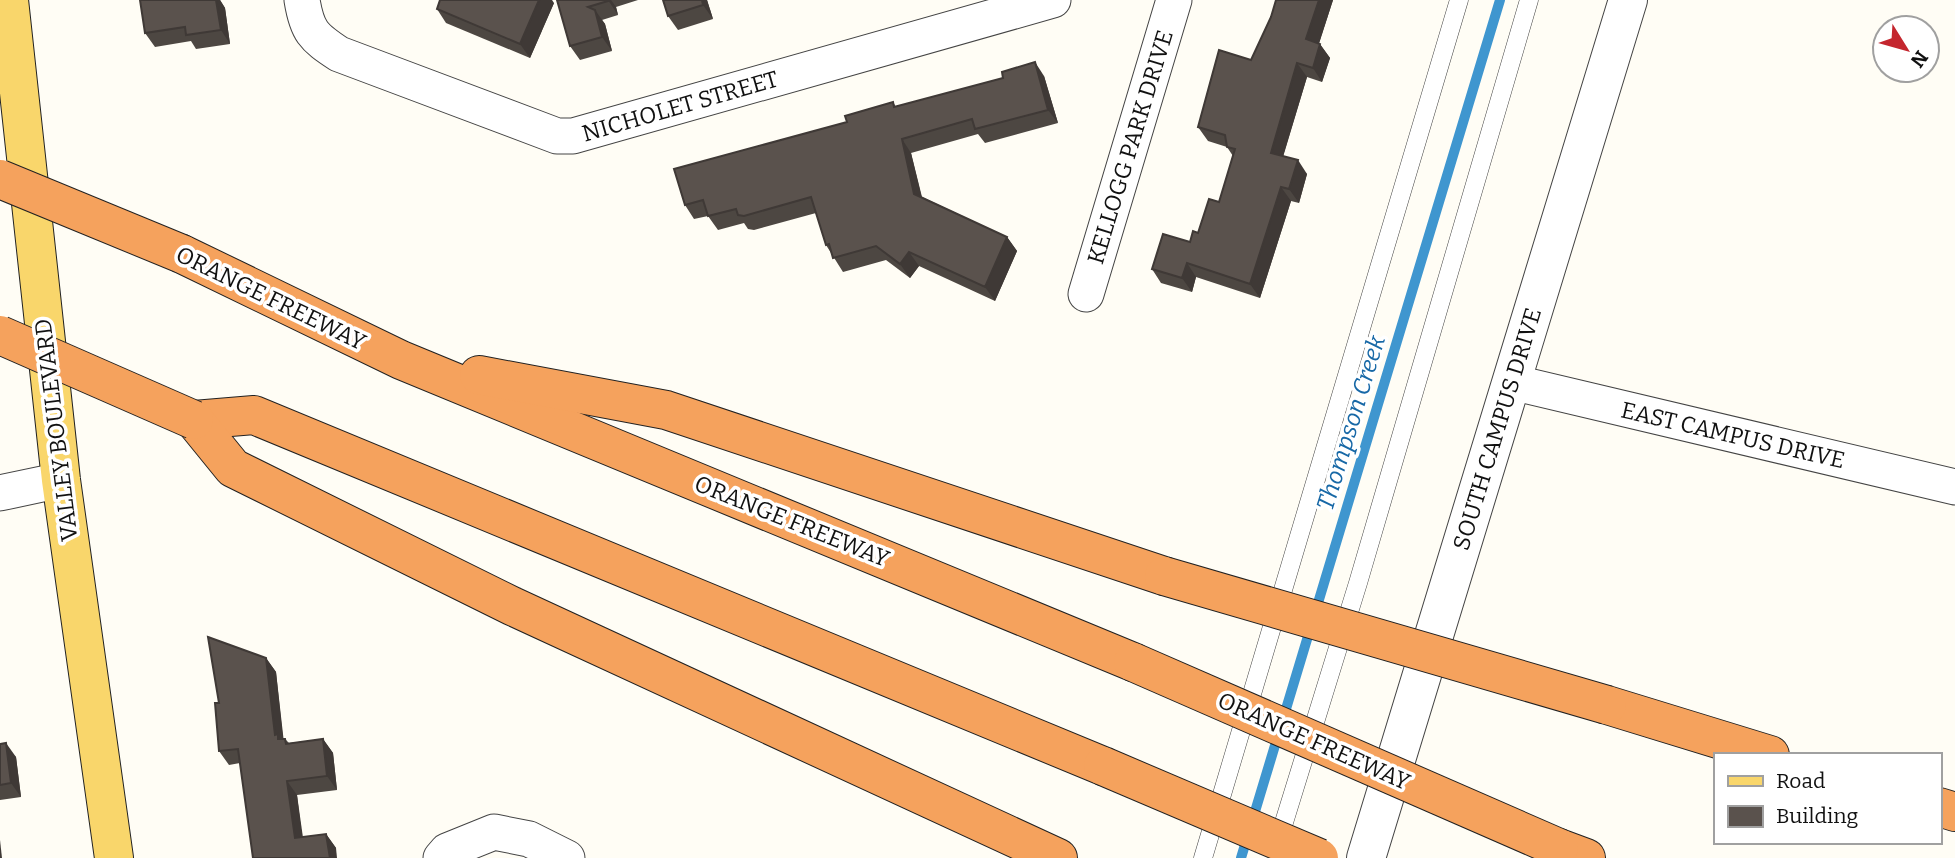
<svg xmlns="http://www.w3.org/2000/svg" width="1955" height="858" font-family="Bitter,serif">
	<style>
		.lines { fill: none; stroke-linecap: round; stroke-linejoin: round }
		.stream { stroke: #3f96cf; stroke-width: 10 }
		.service-casing { stroke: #444; stroke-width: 19 }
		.minor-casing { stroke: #444; stroke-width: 37 }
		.tertiary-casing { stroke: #444; stroke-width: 40 }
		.primary-casing { stroke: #222; stroke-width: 40 }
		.motorway-casing { stroke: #222; stroke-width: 40 }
		.service { stroke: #fff; stroke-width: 18 }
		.minor { stroke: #fff; stroke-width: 35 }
		.tertiary { stroke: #fff; stroke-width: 38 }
		.primary { stroke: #f9d66b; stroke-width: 38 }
		.motorway { stroke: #f5a25d; stroke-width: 38 }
		.motorway-bridge-casing { stroke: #222; stroke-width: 40; stroke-linecap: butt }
		.motorway-bridge { stroke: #f5a25d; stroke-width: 38 }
		.wall { fill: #4d4742 }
		.shaded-wall { fill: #3f3936 }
		.building { fill: #5a524d; stroke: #3f3936; stroke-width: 2 }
		.labels { text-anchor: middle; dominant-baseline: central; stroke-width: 7; stroke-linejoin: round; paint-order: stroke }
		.street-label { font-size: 23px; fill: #111; stroke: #fff }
		.water-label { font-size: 24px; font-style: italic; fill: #1768a6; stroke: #fff }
	</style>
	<rect width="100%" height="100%" fill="#fffdf5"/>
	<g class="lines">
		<polyline class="stream" points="1241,858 1500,0"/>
		<g class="service-casing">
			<g id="service">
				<polyline points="1277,845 1358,583 1529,0"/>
				<polyline points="1203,858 1459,0"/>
			</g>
		</g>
		<g class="minor-casing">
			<g id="minor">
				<path d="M302,0C307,31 313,37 339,54L557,136H573L1053,0"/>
				<polyline points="1086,294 1174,0"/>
				<polyline points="1511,382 1955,487"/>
				<polyline points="0,493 61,480"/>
				<polyline points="441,858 447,851 494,832 529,839 567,858"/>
			</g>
		</g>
		<g class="tertiary-casing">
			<polyline id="tertiary" points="1366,858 1628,0"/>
		</g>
		<g class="primary-casing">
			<polyline id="primary" points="9,0 61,480 114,858"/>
		</g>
		<g class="motorway-casing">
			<g id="motorway">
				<polyline points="182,254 401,360 1133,662"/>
				<polyline points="479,375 666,410 1164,576"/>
				<polyline points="194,420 254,415 1103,766"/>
				<polyline points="194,420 233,468 512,606 1058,858"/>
				<polyline points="1607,705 1770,755"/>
				<polyline points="1939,807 1955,812"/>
				<polyline points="1559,848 1586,858"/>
			</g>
		</g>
		<use href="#service" class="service"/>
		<use href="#minor" class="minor"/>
		<use href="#tertiary" class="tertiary"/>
		<use href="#primary" class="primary"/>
		<use href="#motorway" class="motorway"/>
		<g class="motorway-bridge-casing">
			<g id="motorway-bridge">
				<polyline points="0,179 182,254"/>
				<polyline points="0,335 194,420"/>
				<polyline points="1164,576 1607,705"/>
				<polyline points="1133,662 1559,848"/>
				<polyline points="1103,766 1319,858"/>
			</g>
		</g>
		<use href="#motorway-bridge" class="motorway-bridge"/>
	</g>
	<g class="wall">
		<polygon points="140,0 220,0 225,8 230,44 196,49 191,41 155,47 145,33"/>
		<polygon points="557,0 638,0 616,7 618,15 602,20 605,24 612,51 580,60 570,46"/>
		<polygon points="663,0 707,0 713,19 678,30 668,16"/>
		<polygon points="1276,0 1333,0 1319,43 1330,58 1322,82 1307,77 1283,156 1307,174 1299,203 1291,201 1260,298 1196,277 1192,292 1161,283 1152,269 1190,242 1198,233 1219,202 1233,156 1227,147 1208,141 1198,127 1251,60 1271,17"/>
		<polygon points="554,3 530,58 446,23 437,9"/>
		<polygon points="1044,76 1058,123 985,143 978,134 911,153 922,197 1007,237 1017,251 995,301 919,266 910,278 886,260 843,272 826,245 816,213 754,230 748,229 744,223 718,230 708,216 694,219 685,205 847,122 893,102 896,107"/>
		<polygon points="266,658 276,672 283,739 285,739 289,743 323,739 333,753 337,790 297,795 302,837 326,834 336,848 253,858 240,763 229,765 219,751"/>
		<polygon points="0,744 16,757 21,797 0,800"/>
	</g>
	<g class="shaded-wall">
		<polygon points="216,0 220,0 225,8 230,44 221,30"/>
		<polygon points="539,0 552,0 554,3 530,58 520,44"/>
		<polygon points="608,0 611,0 616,7 618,15"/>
		<polygon points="702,0 707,0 713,19 703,5"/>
		<polygon points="1319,0 1333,0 1316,53 1306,39"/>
		<polygon points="595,10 605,24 612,51 602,37"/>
		<polygon points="1320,44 1330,58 1322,82 1313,68"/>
		<polygon points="1035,62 1044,76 1058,123 1048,110"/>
		<polygon points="1297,63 1307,77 1280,167 1271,153"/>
		<polygon points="902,139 911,153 924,207 914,194"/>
		<polygon points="1298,160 1307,174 1299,203 1289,189"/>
		<polygon points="1281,187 1291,201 1260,298 1250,284"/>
		<polygon points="1007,237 1017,251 995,301 985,287"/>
		<polygon points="909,252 919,266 910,278 900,264"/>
		<polygon points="1187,263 1196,277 1192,292 1182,278"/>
		<polygon points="266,658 276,672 284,743 288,748 275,735"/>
		<polygon points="323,739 333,753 337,790 327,776"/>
		<polygon points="6,743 16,757 21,797 11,783"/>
		<polygon points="287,781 297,795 305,852 295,838"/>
		<polygon points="326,834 336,848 337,858 330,858"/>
		<polygon points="0,840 2,858 0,858"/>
	</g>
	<g class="building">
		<polygon points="140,0 216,0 221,30 186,35 185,27 145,33"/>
		<polygon points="440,0 539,0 520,44 437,9"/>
		<polygon points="557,0 608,0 608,1 588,7 595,10 602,37 570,46"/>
		<polygon points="663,0 702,0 703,5 668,16"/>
		<polygon points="1276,0 1319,0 1306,39 1320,44 1313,68 1297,63 1271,153 1298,160 1289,189 1281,187 1250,284 1187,263 1182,278 1152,269 1163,234 1190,242 1193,231 1198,233 1209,199 1219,202 1235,149 1227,147 1225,135 1198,127 1219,50 1251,60 1271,17"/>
		<polygon points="1035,62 1048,110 975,129 972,119 902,139 914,194 1007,237 985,287 909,252 900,264 876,246 833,258 829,244 826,245 811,197 744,216 738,215 736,209 708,216 703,200 685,205 674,169 847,122 845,116 893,102 894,107 1003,78 1002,72"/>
		<polygon points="208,637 266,658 275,735 278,734 278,739 285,739 286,744 323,739 327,776 287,781 295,838 326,834 330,858 253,858 238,749 219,751 215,703 219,703"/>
		<polygon points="6,743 11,783 0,785 0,744"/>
	</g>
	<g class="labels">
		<g class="street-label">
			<text transform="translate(680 106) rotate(-16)">NICHOLET STREET</text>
			<text transform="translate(1130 147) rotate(-73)">KELLOGG PARK DRIVE</text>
			<text transform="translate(271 298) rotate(26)">ORANGE FREEWAY</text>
			<text transform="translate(1497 429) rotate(-73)">SOUTH CAMPUS DRIVE</text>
			<text transform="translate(56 430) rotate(-97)">VALLEY BOULEVARD</text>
			<text transform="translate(1733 435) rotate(13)">EAST CAMPUS DRIVE</text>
			<text transform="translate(792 521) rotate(22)">ORANGE FREEWAY</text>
			<text transform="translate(1314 741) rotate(24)">ORANGE FREEWAY</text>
		</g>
		<g class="water-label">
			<text transform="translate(1351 423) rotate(-73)">Thompson Creek</text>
		</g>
	</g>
	<rect x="1714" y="753" width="228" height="91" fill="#ffffff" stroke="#a0a0a0" stroke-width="2"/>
	<rect x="1728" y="776" width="35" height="10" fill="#f9d66b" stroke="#a0a0a0" stroke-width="2"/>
	<text x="1776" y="788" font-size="21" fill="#111111">Road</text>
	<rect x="1728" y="806" width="35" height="21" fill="#5a524d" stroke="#a0a0a0" stroke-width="2"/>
	<text x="1776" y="823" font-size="21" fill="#111111">Building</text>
	<g transform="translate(1906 49) rotate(127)"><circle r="33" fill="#ffffff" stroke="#a0a0a0" stroke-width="2"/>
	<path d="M0-5L12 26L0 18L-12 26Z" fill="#c4262e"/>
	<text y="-10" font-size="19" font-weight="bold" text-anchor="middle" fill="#111111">N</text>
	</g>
</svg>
